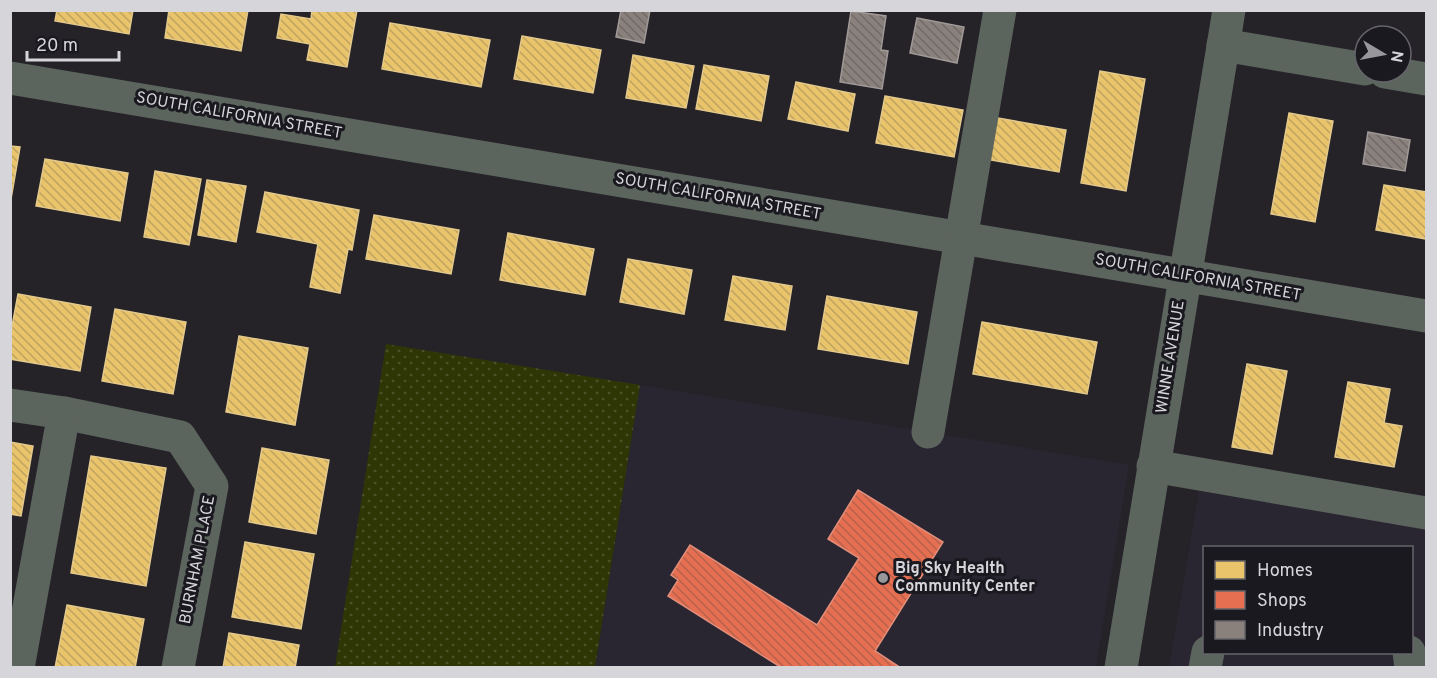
<svg xmlns="http://www.w3.org/2000/svg" width="1437" height="678" font-family="Overpass,sans-serif">
	<style>
		.built { fill: #292632; fill-rule: evenodd }
		.park { fill: url(#park-dots) }
		.homes { fill: url(#homes-back-hatch); stroke: #e3c98c; stroke-width: 1.5 }
		.shops { fill: url(#shops-back-hatch); stroke: #e28e7a; stroke-width: 1.5 }
		.industry { fill: url(#industry-back-hatch); stroke: #a19a98; stroke-width: 1.5 }
		.lines { fill: none; stroke-linecap: round; stroke-linejoin: round }
		.minor { stroke: #5c645e; stroke-width: 33 }
		.poi-dot { fill: #98979c; stroke: #1a1920; stroke-width: 2 }
		.labels { text-anchor: middle; dominant-baseline: central; stroke-width: 6; stroke-linejoin: round; paint-order: stroke }
		.street-label { font-size: 16px; fill: #d6d5da; stroke: #1a1920 }
		.poi-label { font-size: 16px; font-weight: bold; fill: #d6d5da; stroke: #1a1920; text-anchor: start }
	</style>
	<defs>
		<pattern id="park-dots" width="8" height="8" patternUnits="userSpaceOnUse" patternTransform="scale(1.5)"><rect width="8" height="8" fill="#2f3605"/><path d="M2 2h.1M6 6h.1" fill="none" stroke="#4c5229" stroke-width="1.8" stroke-linecap="round"/></pattern>
		<pattern id="homes-back-hatch" width="6" height="6" patternUnits="userSpaceOnUse" patternTransform="scale(1.5)"><rect width="6" height="6" fill="#e9c46a"/><path d="M-1 5l2 2M0 0l6 6M5-1l2 2" fill="none" stroke="#bfa360"/></pattern>
		<pattern id="shops-back-hatch" width="6" height="6" patternUnits="userSpaceOnUse" patternTransform="scale(1.5)"><rect width="6" height="6" fill="#e76f51"/><path d="M-1 5l2 2M0 0l6 6M5-1l2 2" fill="none" stroke="#b5614c"/></pattern>
		<pattern id="industry-back-hatch" width="6" height="6" patternUnits="userSpaceOnUse" patternTransform="scale(1.5)"><rect width="6" height="6" fill="#8a817c"/><path d="M-1 5l2 2M0 0l6 6M5-1l2 2" fill="none" stroke="#706a67"/></pattern>
	</defs>
	<rect width="100%" height="100%" fill="#252328"/>
	<g class="built">
		<polygon points="640,385 1129,465 1096,667 595,668"/>
		<path d="M1199,491L1426,528V667L1169,668ZM1204,548H1412V652H1204Z"/>
	</g>
	<polygon class="park" points="386,344 640,385 595,667 335,667"/>
	<g class="homes">
		<polygon points="57,10 133,10 129,34 55,21"/>
		<polygon points="169,10 248,10 241,51 165,38"/>
		<polygon points="312,10 357,10 347,67 307,60 310,44 277,38 281,14 311,19"/>
		<polygon points="390,23 490,40 481,87 382,69"/>
		<polygon points="522,36 601,50 593,93 514,79"/>
		<polygon points="633,55 694,66 686,108 626,98"/>
		<polygon points="704,65 769,76 761,121 696,109"/>
		<polygon points="1100,71 1145,79 1126,191 1081,183"/>
		<polygon points="796,82 855,94 848,131 788,119"/>
		<polygon points="885,96 963,110 954,157 876,143"/>
		<polygon points="1289,113 1333,121 1315,222 1271,214"/>
		<polygon points="992,117 1066,130 1059,172 985,159"/>
		<polygon points="10,146 20,147 11,199 10,199"/>
		<polygon points="45,159 128,173 120,221 36,206"/>
		<polygon points="155,171 201,179 189,245 144,237"/>
		<polygon points="207,180 246,186 236,242 198,235"/>
		<polygon points="1384,185 1426,192 1426,239 1376,230"/>
		<polygon points="265,192 359,210 352,250 348,249 340,293 310,287 318,244 257,232"/>
		<polygon points="374,215 459,230 451,274 366,259"/>
		<polygon points="508,233 594,249 585,295 500,280"/>
		<polygon points="628,259 692,270 684,314 620,302"/>
		<polygon points="733,276 792,286 785,330 725,320"/>
		<polygon points="18,294 91,307 80,371 10,359 10,337"/>
		<polygon points="827,296 917,312 908,364 818,349"/>
		<polygon points="115,309 186,322 173,394 102,381"/>
		<polygon points="982,322 1097,342 1087,394 973,374"/>
		<polygon points="239,336 308,348 295,425 226,412"/>
		<polygon points="1247,364 1287,371 1272,454 1232,447"/>
		<polygon points="1348,382 1390,389 1384,423 1402,426 1394,467 1335,457"/>
		<polygon points="10,442 33,446 21,516 10,514"/>
		<polygon points="262,448 329,460 316,534 249,522"/>
		<polygon points="91,456 166,468 146,586 71,573"/>
		<polygon points="245,542 314,554 301,629 232,617"/>
		<polygon points="67,605 144,619 135,668 55,668"/>
		<polygon points="229,633 299,645 295,668 223,668"/>
	</g>
	<polygon class="shops" points="858,490 943,542 875,651 901,668 782,668 668,596 678,580 671,575 690,545 817,625 859,558 828,539"/>
	<g class="industry">
		<polygon points="621,10 650,10 644,43 616,37"/>
		<polygon points="851,11 886,16 881,50 888,51 882,89 840,82"/>
		<polygon points="917,18 964,27 957,63 910,53"/>
		<polygon points="1368,132 1410,140 1405,171 1363,164"/>
	</g>
	<g class="lines">
		<g class="minor">
			<polyline points="1223,45 1365,69"/>
			<polyline points="1385,72 1426,79"/>
			<polyline points="10,78 1426,316"/>
			<polyline points="10,405 64,413 180,437 212,486 178,668"/>
			<polyline points="928,432 1000,10"/>
			<polyline points="1153,466 1426,513"/>
			<polyline points="1409,652 1411,668"/>
			<polyline points="18,668 64,413"/>
			<polyline points="1121,668 1229,10"/>
			<polyline points="1205,668 1208,652"/>
		</g>
	</g>
	<circle class="poi-dot" cx="883" cy="578" r="6"/>
	<g class="labels">
		<g class="street-label">
			<text transform="translate(239 116) rotate(10)">SOUTH CALIFORNIA STREET</text>
			<text transform="translate(718 197) rotate(10)">SOUTH CALIFORNIA STREET</text>
			<text transform="translate(1198 278) rotate(10)">SOUTH CALIFORNIA STREET</text>
			<text transform="translate(1171 357) rotate(-81)">WINNE AVENUE</text>
			<text transform="translate(198 560) rotate(-79)">BURNHAM PLACE</text>
		</g>
		<g class="poi-label">
			<text x="895" y="569">Big Sky Health<tspan x="895" dy="18">Community Center</tspan></text>
		</g>
	</g>
	<rect width="1437" height="678" fill="none" stroke="#d6d5da" stroke-width="24"/>
	<rect x="1203" y="546" width="210" height="108" fill="#1a1920" stroke="#65646a" stroke-width="1.5"/>
	<rect x="1215" y="561" width="30" height="18" fill="#e9c46a" stroke="#65646a" stroke-width="1.5"/>
	<text x="1257" y="576" font-size="18" fill="#d6d5da">Homes</text>
	<rect x="1215" y="591" width="30" height="18" fill="#e76f51" stroke="#65646a" stroke-width="1.5"/>
	<text x="1257" y="606" font-size="18" fill="#d6d5da">Shops</text>
	<rect x="1215" y="621" width="30" height="18" fill="#8a817c" stroke="#65646a" stroke-width="1.5"/>
	<text x="1257" y="636" font-size="18" fill="#d6d5da">Industry</text>
	<g transform="translate(1383 54) rotate(100)"><circle r="28" fill="#1a1920" stroke="#65646a" stroke-width="1.5"/>
	<path d="M0-4.5L10 22L0 15L-10 22Z" fill="#98979c"/>
	<text y="-9" font-size="16" font-weight="bold" text-anchor="middle" fill="#d6d5da">N</text>
	</g>
	<path d="M27 51v9h92v-9" fill="none" stroke="#d6d5da" stroke-width="3"/>
	<text x="36" y="51" font-size="18" fill="#d6d5da" stroke="#1a1920" stroke-width="4.5" paint-order="stroke">20 m</text>
</svg>
